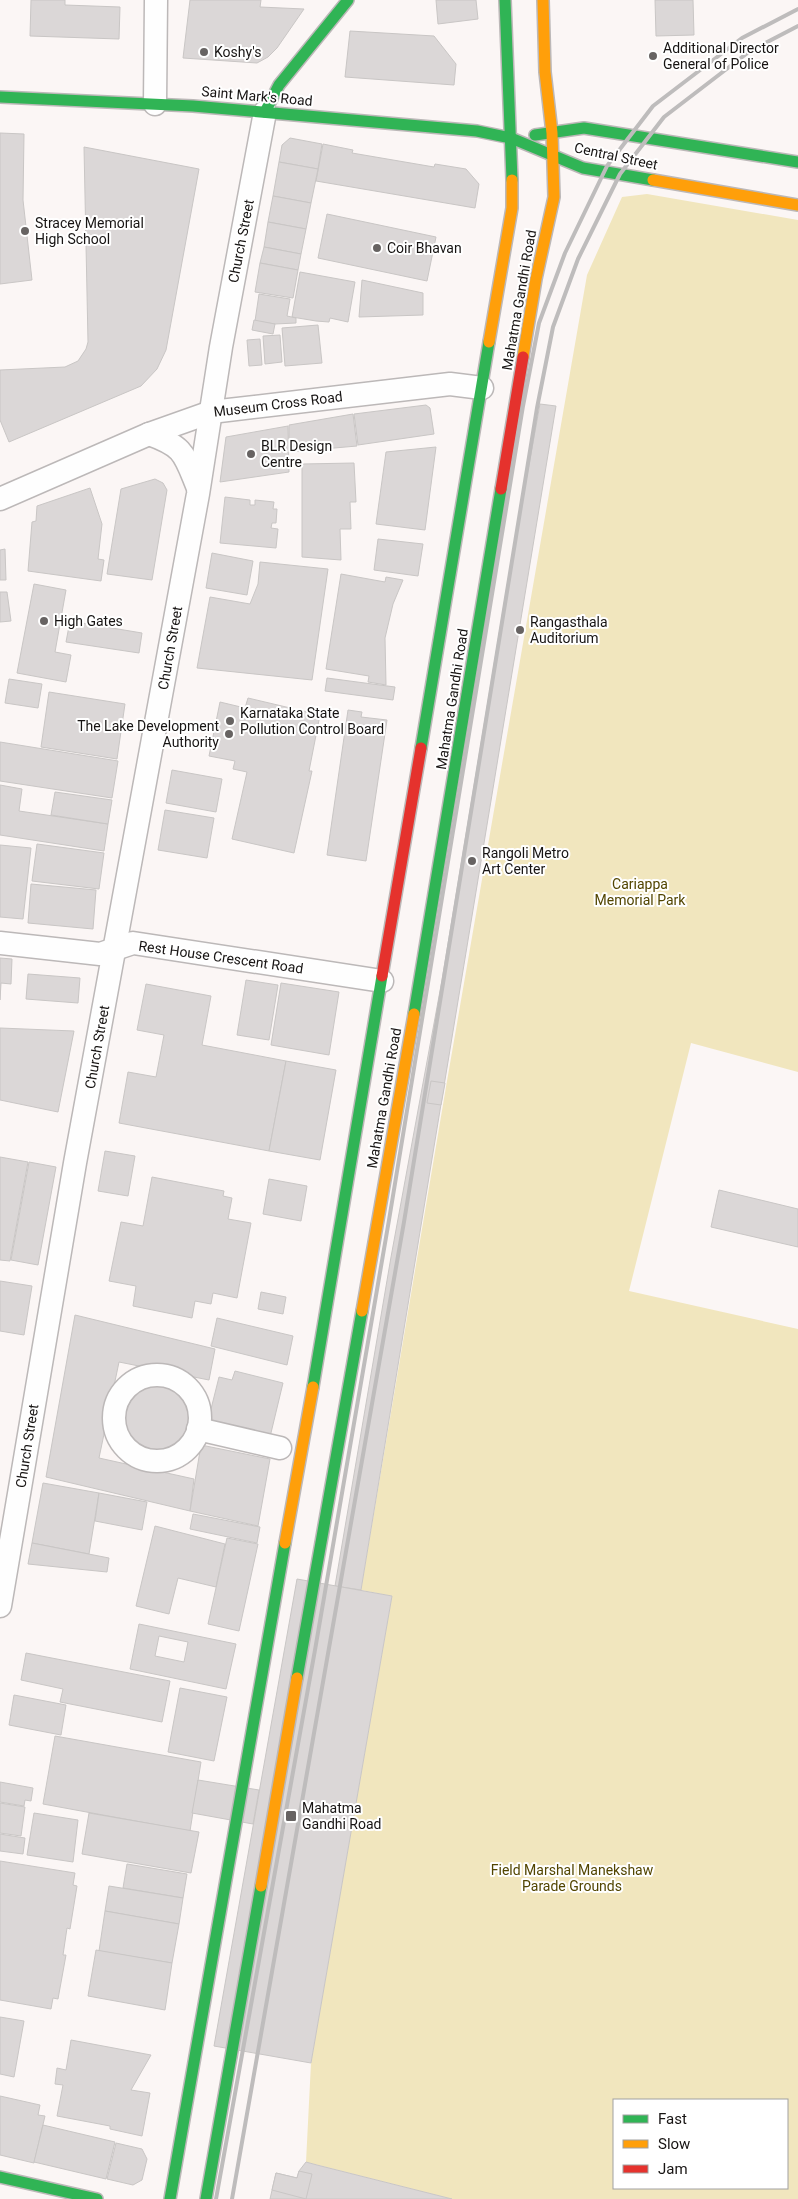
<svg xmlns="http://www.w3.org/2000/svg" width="798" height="2199" font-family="Roboto,sans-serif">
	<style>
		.green { fill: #f1e6be; fill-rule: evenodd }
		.building { fill: #dbd7d7; stroke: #c9c6c5; fill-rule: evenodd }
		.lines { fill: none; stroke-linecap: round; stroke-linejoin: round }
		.street-casing { stroke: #bcb8b8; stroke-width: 25 }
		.fast-casing { stroke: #bcb8b8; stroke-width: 14 }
		.slow-casing { stroke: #bcb8b8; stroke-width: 14 }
		.jam-casing { stroke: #bcb8b8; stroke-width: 14 }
		.street { stroke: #fefefe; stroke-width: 22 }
		.fast { stroke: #30b455; stroke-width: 11 }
		.slow { stroke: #ff9f0a; stroke-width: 11 }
		.jam { stroke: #e5322d; stroke-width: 11 }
		.rail { stroke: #bebcbc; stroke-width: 4 }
		.poi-dot { fill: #676362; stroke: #fff; stroke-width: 2 }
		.labels { text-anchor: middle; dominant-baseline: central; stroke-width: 4; stroke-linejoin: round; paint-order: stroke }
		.poi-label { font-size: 14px; fill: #171413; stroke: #fff; text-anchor: start }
		.street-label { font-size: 14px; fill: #171413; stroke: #fff }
		.park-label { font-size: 14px; fill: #524501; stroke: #fff }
	</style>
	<rect width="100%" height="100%" fill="#fbf6f5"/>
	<path class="green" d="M647,194L798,220V1072L691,1043L629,1291L798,1329V2199H452L306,2162L311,2063L392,1596L361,1590L447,1081L587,275L622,197ZM614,2100H787V2188H614Z"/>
	<g class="building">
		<polygon points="31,0 65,0 65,5 120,7 119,39 30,36"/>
		<polygon points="190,0 261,0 260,7 304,9 277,48 268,57 257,63 183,58"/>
		<polygon points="436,0 476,0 478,19 438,24"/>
		<polygon points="655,0 693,0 694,35 656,36"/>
		<polygon points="350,31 434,36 456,64 454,85 345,77"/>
		<polygon points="0,133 24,134 23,200 32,280 0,284"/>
		<polygon points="290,138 322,144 318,169 279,162 282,145"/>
		<polygon points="323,144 353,150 352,153 434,167 435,164 466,169 479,184 475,208 316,181"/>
		<polygon points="84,147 199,169 166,350 157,369 141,386 9,442 0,420 0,370 65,367 78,361 86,349 88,342"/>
		<polygon points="279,162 318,169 311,203 273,196"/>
		<polygon points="273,196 311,203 306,229 268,222"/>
		<polygon points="327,214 436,237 427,281 318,258"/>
		<polygon points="268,222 306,229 301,254 264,247"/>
		<polygon points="264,247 301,254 298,270 260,263"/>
		<polygon points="260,263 298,270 293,298 255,292"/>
		<polygon points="300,272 355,282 348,322 330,318 329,322 316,321 292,317"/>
		<polygon points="362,280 423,293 423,315 359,317"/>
		<polygon points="259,294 290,299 287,316 296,318 296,323 275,324 255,321"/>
		<polygon points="254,320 275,324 273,334 252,330"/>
		<polygon points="318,325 322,363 285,366 282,328"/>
		<polygon points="280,335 282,362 265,364 263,336"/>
		<polygon points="260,339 262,365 249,366 247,340"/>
		<polygon points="540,404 556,406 361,1590 335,1586 391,1257 442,980 507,586"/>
		<polygon points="426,405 430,408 434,434 358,445 354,414"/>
		<polygon points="353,414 357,446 289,452 289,425"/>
		<polygon points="288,426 289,472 220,482 226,437"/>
		<polygon points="436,447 425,530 376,524 386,452"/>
		<polygon points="354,463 356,502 350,502 351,529 340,529 341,560 302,557 302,464"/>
		<polygon points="155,479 163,483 167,490 152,580 107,574 121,489"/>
		<polygon points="90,488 102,524 98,559 104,560 101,581 28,571 32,522 36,521 37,506"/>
		<polygon points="225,497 250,500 250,505 255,505 255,500 274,502 273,509 277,509 276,523 272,523 271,528 278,529 276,548 220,543"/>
		<polygon points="378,539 423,544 418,576 374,570"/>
		<polygon points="5,549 6,580 0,580 0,550"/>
		<polygon points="212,553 253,561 247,595 206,588"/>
		<polygon points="260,562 328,569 312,680 197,668 210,597 250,604 258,584"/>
		<polygon points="341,574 385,582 386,577 403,580 393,604 385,638 386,685 368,682 369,676 326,669"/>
		<polygon points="34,584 66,590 55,652 71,655 66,682 17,673"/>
		<polygon points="0,592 7,592 11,621 0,622"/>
		<polygon points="70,621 142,633 139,653 66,642"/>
		<polygon points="327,678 395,687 393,700 325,691"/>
		<polygon points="9,679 42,684 38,708 5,703"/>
		<polygon points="49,692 125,704 117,759 41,747"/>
		<polygon points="248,698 320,715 309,771 312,771 294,853 232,839 247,772 233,769 235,761 209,756 220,702 245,708"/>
		<polygon points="348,710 362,712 361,717 387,720 366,861 327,855"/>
		<polygon points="0,742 118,761 112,798 0,781"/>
		<polygon points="172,770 222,779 216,812 166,803"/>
		<polygon points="0,785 22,789 19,811 108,824 104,851 0,835"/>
		<polygon points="55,792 112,800 108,824 51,815"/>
		<polygon points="165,810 214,818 207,858 158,850"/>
		<polygon points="37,844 104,853 99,889 32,881"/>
		<polygon points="0,845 31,848 23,919 0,917"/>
		<polygon points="31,884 96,890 93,929 28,923"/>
		<polygon points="0,958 12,959 11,984 1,983 0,1000"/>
		<polygon points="28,974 80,978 78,1003 26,999"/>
		<polygon points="246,980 278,985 269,1040 237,1035"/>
		<polygon points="281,983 339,992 329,1055 271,1045"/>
		<polygon points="146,984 211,996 202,1045 286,1061 269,1151 119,1123 128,1072 156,1077 164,1035 137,1030"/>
		<polygon points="0,1028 74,1031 58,1112 0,1100"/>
		<polygon points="286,1061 336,1070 320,1160 269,1151"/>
		<polygon points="431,1081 445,1083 441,1105 427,1103"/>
		<polygon points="105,1151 135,1156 128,1196 98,1191"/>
		<polygon points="0,1157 28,1162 10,1261 0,1260"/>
		<polygon points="29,1162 56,1167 38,1265 11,1260"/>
		<polygon points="152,1177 224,1191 223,1196 232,1198 228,1219 251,1223 237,1298 213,1293 211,1304 195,1301 192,1318 133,1306 136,1286 109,1281 121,1222 143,1226"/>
		<polygon points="269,1179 307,1186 301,1221 263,1214"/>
		<polygon points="719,1190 798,1209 798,1247 711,1227"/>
		<polygon points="0,1281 32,1286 24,1335 0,1331"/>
		<polygon points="261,1292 286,1297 283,1314 258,1309"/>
		<polygon points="75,1315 215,1349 209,1380 119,1362 99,1458 194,1479 190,1511 46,1477"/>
		<polygon points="217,1318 293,1336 287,1365 211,1346"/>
		<polygon points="235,1371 283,1383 270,1437 208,1421 219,1377 232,1380"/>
		<circle cx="157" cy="1418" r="34"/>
		<polygon points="201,1445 270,1459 258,1526 190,1511"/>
		<polygon points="43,1483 99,1493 89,1554 32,1543"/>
		<polygon points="99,1493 147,1502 142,1530 95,1521"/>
		<polygon points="193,1514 260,1527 257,1543 190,1529"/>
		<polygon points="155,1526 225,1544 216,1587 178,1578 169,1614 136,1606"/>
		<polygon points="227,1538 258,1544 239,1631 208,1624"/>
		<polygon points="32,1543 109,1558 107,1572 28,1564"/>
		<polygon points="297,1579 392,1596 311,2063 214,2046"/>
		<path d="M139,1624L236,1644L226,1689L130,1669ZM159,1636L188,1642L184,1662L155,1656Z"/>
		<polygon points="26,1653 170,1681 162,1722 60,1702 63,1689 21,1680"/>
		<polygon points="180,1688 227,1697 214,1761 168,1752"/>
		<polygon points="14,1695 66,1705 61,1735 9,1725"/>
		<polygon points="55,1736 201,1762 190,1831 43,1804"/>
		<polygon points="198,1780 259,1790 253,1824 192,1813"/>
		<polygon points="0,1782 33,1788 31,1801 25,1800 24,1806 0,1802"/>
		<polygon points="0,1803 25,1807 21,1836 0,1833"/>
		<polygon points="34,1813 78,1820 73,1862 27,1855"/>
		<polygon points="89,1813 199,1832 191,1873 82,1854"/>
		<polygon points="0,1834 25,1838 23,1854 0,1851"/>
		<polygon points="0,1861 75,1873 73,1885 77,1886 70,1929 67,1928 63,1955 66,1955 58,1999 53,1998 51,2009 0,2000"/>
		<polygon points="127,1864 187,1874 183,1898 123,1888"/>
		<polygon points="109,1886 183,1898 179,1924 105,1911"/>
		<polygon points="105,1911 179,1924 172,1963 99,1951"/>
		<polygon points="96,1950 172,1963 165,2010 88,1996"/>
		<polygon points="0,2017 24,2021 14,2077 0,2074"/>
		<polygon points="71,2040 151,2055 131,2090 150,2093 142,2136 110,2129 110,2126 57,2116 63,2085 55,2084 57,2068 66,2070"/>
		<polygon points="0,2096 40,2105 38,2115 45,2116 34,2163 0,2155"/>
		<polygon points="43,2125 115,2142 106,2179 34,2162"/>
		<polygon points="116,2143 142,2149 147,2159 142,2180 133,2185 107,2179"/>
		<polygon points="306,2162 317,2165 452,2199 270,2199 276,2173 297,2178 299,2171"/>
		<polygon points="299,2171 312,2174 306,2199 272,2190 276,2173 297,2178"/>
	</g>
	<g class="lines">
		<g class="street-casing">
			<g id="street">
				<polyline points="155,104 156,0"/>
				<path d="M149,434C185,447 184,454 198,488"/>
				<polyline points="0,499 149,434 211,412 450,384 482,388"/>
				<polyline points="0,943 100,954 133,943 382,981"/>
				<circle cx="157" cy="1418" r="43"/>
				<polyline points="198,1429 280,1448"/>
				<polyline points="0,1606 75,1163 198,494 221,347 265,112"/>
			</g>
		</g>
		<g class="fast-casing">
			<g id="fast">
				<polyline points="505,0 512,180"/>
				<polyline points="0,97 193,106 477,131 511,138 583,168 653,180"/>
				<polyline points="265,112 279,85 348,0"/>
				<polyline points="535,135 584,128 798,162"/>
				<polyline points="421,748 489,342"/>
				<polyline points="414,1014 501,489"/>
				<polyline points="313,1387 382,976"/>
				<polyline points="297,1678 362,1311"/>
				<polyline points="0,2177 97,2199"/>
				<polyline points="170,2199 285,1543"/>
				<polyline points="206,2199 261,1886"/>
			</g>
		</g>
		<g class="slow-casing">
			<g id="slow">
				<polyline points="653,180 798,205"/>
				<polyline points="489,342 512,208 512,180"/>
				<polyline points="523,357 536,279 554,197 552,133 545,72 543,0"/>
				<polyline points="362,1311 414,1014"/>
				<polyline points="285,1543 313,1387"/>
				<polyline points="261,1886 297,1678"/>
			</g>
		</g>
		<g class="jam-casing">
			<g id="jam">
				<polyline points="501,489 523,357"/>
				<polyline points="382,976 421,748"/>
			</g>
		</g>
		<use href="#street" class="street"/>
		<use href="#fast" class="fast"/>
		<use href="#slow" class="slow"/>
		<use href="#jam" class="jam"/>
		<g class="rail">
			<polyline points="216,2199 315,1650 389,1220 523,406 539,323 565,253 607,166 653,106 742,38 798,9"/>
			<polyline points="232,2199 404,1222 537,408 553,327 578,259 620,174 664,117 750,51 798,26"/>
		</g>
	</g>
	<g class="poi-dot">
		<circle cx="204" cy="52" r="5"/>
		<circle cx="653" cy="56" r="5"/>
		<circle cx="25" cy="231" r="5"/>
		<circle cx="377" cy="248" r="5"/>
		<circle cx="251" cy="454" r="5"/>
		<circle cx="44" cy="621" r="5"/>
		<circle cx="520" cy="630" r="5"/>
		<circle cx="230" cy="721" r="5"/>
		<circle cx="229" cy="734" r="5"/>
		<circle cx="472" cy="861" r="5"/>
		<rect x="285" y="1810" width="12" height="12" rx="2.5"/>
	</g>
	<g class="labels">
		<g class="poi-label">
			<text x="663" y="48">Additional Director<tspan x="663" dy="16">General of Police</tspan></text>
			<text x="214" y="52">Koshy's</text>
			<text x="35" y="223">Stracey Memorial<tspan x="35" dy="16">High School</tspan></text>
			<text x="387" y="248">Coir Bhavan</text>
			<text x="261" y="446">BLR Design<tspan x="261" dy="16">Centre</tspan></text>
			<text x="54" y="621">High Gates</text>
			<text x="530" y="622">Rangasthala<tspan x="530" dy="16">Auditorium</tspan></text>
			<text x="240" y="713">Karnataka State<tspan x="240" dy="16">Pollution Control Board</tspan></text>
			<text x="219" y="726" text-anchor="end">The Lake Development<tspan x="219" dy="16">Authority</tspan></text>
			<text x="482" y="853">Rangoli Metro<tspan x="482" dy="16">Art Center</tspan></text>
			<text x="302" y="1808">Mahatma<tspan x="302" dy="16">Gandhi Road</tspan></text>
		</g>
		<g class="street-label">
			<text transform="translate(257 96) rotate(5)">Saint Mark's Road</text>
			<text transform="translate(616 156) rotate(12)">Central Street</text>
			<text transform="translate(241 241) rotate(-79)">Church Street</text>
			<text transform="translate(519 300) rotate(-80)">Mahatma Gandhi Road</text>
			<text transform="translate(278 404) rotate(-7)">Museum Cross Road</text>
			<text transform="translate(170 648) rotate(-80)">Church Street</text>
			<text transform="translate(452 699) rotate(-81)">Mahatma Gandhi Road</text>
			<text transform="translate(221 957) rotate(8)">Rest House Crescent Road</text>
			<text transform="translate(97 1047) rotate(-80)">Church Street</text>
			<text transform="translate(384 1098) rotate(-80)">Mahatma Gandhi Road</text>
			<text transform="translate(27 1446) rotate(-81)">Church Street</text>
		</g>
		<g class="park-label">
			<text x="640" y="884">Cariappa<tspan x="640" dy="16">Memorial Park</tspan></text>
			<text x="572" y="1870">Field Marshal Manekshaw<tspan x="572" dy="16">Parade Grounds</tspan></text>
		</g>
	</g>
	<rect x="613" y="2099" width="175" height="90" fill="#ffffff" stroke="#a2a1a1"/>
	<rect x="623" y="2115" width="25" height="8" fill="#30b455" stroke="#a2a1a1"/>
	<text x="658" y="2124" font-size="15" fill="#171413">Fast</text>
	<rect x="623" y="2140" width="25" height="8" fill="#ff9f0a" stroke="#a2a1a1"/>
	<text x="658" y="2149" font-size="15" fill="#171413">Slow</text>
	<rect x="623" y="2165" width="25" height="8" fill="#e5322d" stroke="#a2a1a1"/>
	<text x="658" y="2174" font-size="15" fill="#171413">Jam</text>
</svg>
